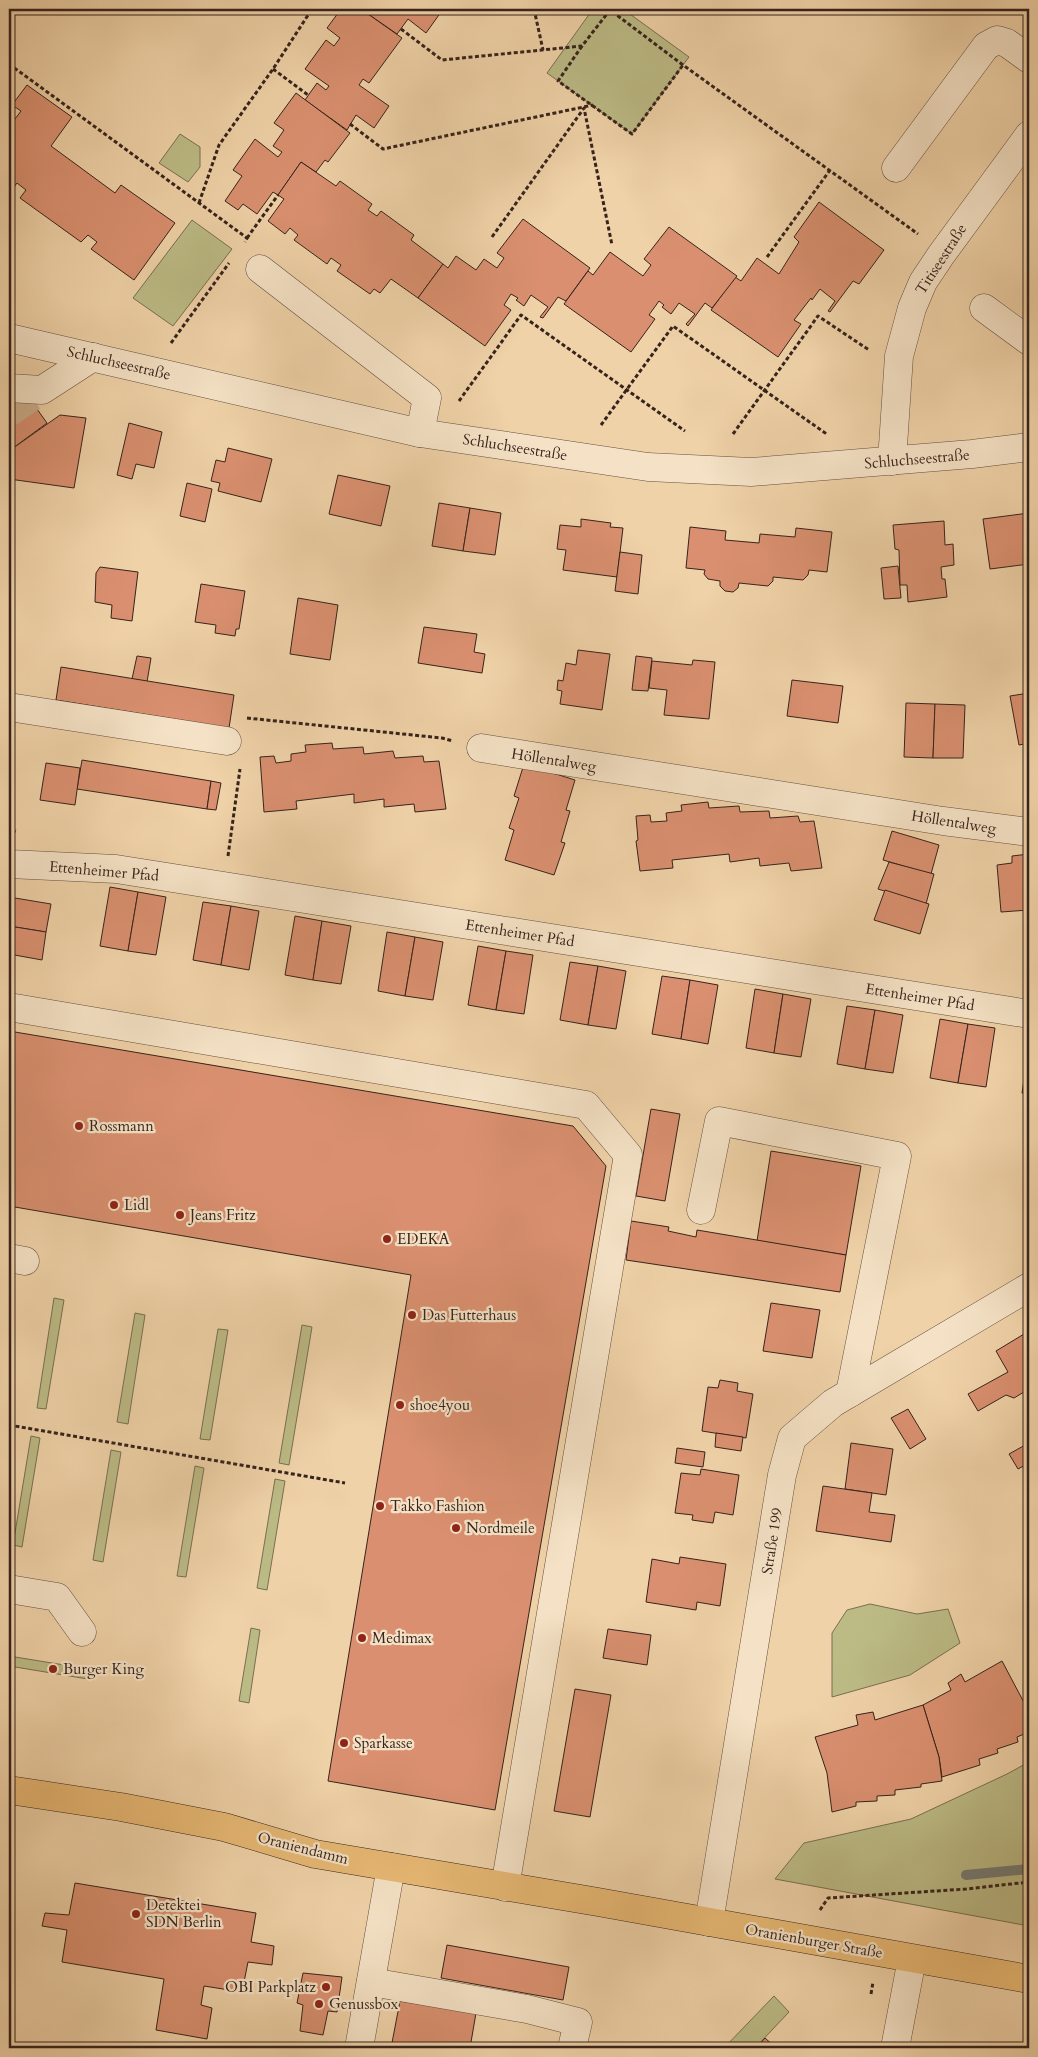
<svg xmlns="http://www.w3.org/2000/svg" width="1038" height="2057" font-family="Cardo,serif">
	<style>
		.green { fill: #bcbb86; stroke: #796f51 }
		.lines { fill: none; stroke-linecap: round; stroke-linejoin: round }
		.stream { stroke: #747b75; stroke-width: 10 }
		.building { fill: #da9070; stroke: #36231c }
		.minor-tunnel { stroke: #cbaf8c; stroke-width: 28; stroke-dasharray: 28 14; stroke-linecap: butt }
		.minor-casing { stroke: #644f3f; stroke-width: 29 }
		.major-casing { stroke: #36231c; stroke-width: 29 }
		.path { stroke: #36231c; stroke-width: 3; stroke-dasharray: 4 2.5; stroke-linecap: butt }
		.minor { stroke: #f5e2c6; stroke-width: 28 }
		.major { stroke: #e8b974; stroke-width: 28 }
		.poi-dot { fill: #8f2418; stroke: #f5e2c6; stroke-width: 2 }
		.labels { text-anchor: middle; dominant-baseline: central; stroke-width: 4.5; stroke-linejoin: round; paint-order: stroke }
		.street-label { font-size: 15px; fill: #36231c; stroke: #f5e2c6 }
		.poi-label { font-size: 15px; fill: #36231c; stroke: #f5e2c6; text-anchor: start }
	</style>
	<rect width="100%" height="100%" fill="#f0d2a8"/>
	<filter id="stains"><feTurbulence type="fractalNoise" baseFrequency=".004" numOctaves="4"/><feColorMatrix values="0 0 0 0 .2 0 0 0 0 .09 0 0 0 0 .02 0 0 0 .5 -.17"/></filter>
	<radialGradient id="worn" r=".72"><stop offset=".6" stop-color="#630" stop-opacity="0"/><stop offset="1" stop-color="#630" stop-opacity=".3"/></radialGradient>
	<g class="green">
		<polygon points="593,9 623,9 689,57 632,134 547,73"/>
		<polygon points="180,134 200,147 200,167 188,182 159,163"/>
		<polygon points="192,220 232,249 173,326 133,298"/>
		<polygon points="54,1298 64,1300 46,1409 37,1408"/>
		<polygon points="135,1313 145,1315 128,1424 117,1422"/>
		<polygon points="302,1325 312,1327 289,1465 279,1463"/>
		<polygon points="218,1329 228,1330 210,1440 200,1439"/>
		<polygon points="31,1436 40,1438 22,1547 13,1545"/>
		<polygon points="111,1450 121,1452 103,1562 93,1560"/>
		<polygon points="195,1466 204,1468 186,1577 177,1576"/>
		<polygon points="275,1479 285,1481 267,1590 257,1588"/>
		<polygon points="870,1604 917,1614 948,1609 960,1643 910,1675 832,1697 832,1633 847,1610"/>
		<polygon points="251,1628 260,1630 249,1703 239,1701"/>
		<polygon points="9,1656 95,1670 94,1680 9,1666"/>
		<polygon points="1029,1762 1029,1926 775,1879 804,1843 911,1819 1007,1774"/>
		<polygon points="774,1996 789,2012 755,2048 724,2048"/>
	</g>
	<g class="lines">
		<polyline class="stream" points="966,1875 1029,1869"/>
	</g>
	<g class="building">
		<polygon points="341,9 361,9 402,38 369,83 363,79 359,85 389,106 374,128 356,115 347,130 305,100 317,83 326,90 329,86 305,69 326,40 334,46 340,38 327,28"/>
		<polygon points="361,9 436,9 441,12 426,33 408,19 397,34"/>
		<polygon points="27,85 72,117 51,146 115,193 121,185 175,223 134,280 91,249 97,242 88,235 81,242 20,198 26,190 17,183 11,191 9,190 9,127 21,111 12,105"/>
		<polygon points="296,93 350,133 328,162 325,160 316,172 301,162 278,195 273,192 257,214 243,204 238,210 225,201 242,176 233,170 255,139 278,157 282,152 273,146 284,130 274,123"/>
		<polygon points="301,162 336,186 340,181 372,204 368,210 377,216 381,211 414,235 411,240 443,264 418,298 391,279 380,293 374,289 370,294 337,271 341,265 331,258 327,264 294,240 298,235 290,228 285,234 268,221 284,199 278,195"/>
		<polygon points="819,202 884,250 859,284 853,281 830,312 828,311 835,301 820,289 812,300 811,298 794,320 801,324 778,357 711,310 735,277 741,281 757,258 779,274 799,242 794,237"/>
		<polygon points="523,219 590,268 566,301 558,297 543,318 540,317 548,307 531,295 524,306 516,300 518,298 511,294 504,305 511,310 485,346 418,298 443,264 448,268 456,256 476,270 484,259 497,268 504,258 497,253"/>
		<polygon points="669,227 737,276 712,308 705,303 688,326 686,324 695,314 679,303 671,314 662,307 664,305 659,301 649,315 655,319 631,352 564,304 588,271 593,275 610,252 643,276 651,265 644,259"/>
		<polygon points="9,398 32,402 47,423 9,451"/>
		<polygon points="60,415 86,418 74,488 9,479 9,451"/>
		<polygon points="129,423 162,432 154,468 136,464 132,479 117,475"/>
		<polygon points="228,448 272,459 261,502 218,491 220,483 211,481 216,460 225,462"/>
		<polygon points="338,475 390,486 381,526 329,514"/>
		<polygon points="187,483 212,489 205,522 180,516"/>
		<polygon points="439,503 470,508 463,551 432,546"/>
		<polygon points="470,508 501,513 495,555 463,551"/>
		<polygon points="1029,513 1029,564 990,569 983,519"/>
		<polygon points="581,519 611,523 610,527 623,528 617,577 563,570 566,550 557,549 560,525 581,527"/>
		<polygon points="944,521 945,545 953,544 954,565 941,567 942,579 945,579 947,597 908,602 907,585 900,585 899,550 895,549 893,525"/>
		<polygon points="690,527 726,531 725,540 759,543 760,534 795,537 796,528 832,532 827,572 809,570 808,575 803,580 773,577 773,581 768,586 739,583 738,588 733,592 725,591 720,586 720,581 708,579 704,574 705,570 686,568"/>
		<polygon points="620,552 642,555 638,594 615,591"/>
		<polygon points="898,566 901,598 884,599 881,568"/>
		<polygon points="100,567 138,572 132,621 111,618 112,605 95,602 96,573"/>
		<polygon points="201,584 245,591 239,629 236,629 235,636 215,633 216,625 195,622"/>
		<polygon points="298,598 338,605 330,660 290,654"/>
		<polygon points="424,627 477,634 474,652 485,654 482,673 418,663"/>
		<polygon points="578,650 610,654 602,710 560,704 562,691 557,690 558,680 563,681 566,663 576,665"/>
		<polygon points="137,656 151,658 147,682 132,679"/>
		<polygon points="636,656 652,658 648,691 632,690"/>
		<polygon points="693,660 715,662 709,719 664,715 667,690 649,688 652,661 692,665"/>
		<polygon points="61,667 234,695 229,728 56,700"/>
		<polygon points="792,680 843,686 838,723 787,716"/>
		<polygon points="1029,693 1029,743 1019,745 1010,696"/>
		<polygon points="906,703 935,704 933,758 904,757"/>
		<polygon points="935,704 965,705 963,758 933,758"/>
		<polygon points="332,743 333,749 363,747 364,754 393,751 395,758 423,756 424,762 439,761 446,809 415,812 414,804 384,807 384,799 354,803 354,794 296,801 297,809 264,812 260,757 274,756 276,763 291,761 291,754 306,752 305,745"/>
		<polygon points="82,760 211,781 207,809 77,789"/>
		<polygon points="46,763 80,768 75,805 40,800"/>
		<polygon points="524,764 575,780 566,810 570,811 561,842 565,843 554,875 505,860 514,830 509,828 519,798 514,796"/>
		<polygon points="211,781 221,783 216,810 207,809"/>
		<polygon points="708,802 709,808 739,806 740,812 769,811 770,818 798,816 800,822 814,821 822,868 791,871 789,863 760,866 759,858 730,862 729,854 672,860 673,868 640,871 636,841 638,840 636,816 650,815 651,822 667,821 666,813 682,811 681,805"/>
		<polygon points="892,831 939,845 931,874 883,860"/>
		<polygon points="1029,854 1029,910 1001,912 997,865 1012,863 1012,856"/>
		<polygon points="889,862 934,874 926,904 878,889"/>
		<polygon points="110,887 138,892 128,951 100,946"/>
		<polygon points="885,890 929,904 920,934 874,920"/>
		<polygon points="138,892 166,897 156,955 128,951"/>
		<polygon points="9,897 51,904 46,932 9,926"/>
		<polygon points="203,902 231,906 221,965 193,960"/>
		<polygon points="231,906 259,911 249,970 221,965"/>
		<polygon points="295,916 322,921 313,980 285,975"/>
		<polygon points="322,921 351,926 341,984 313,980"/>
		<polygon points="9,926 46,932 42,960 9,954"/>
		<polygon points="387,932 415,937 405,996 378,991"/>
		<polygon points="415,937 443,942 433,1000 405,996"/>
		<polygon points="478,946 506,951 496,1010 468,1005"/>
		<polygon points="506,951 533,955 524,1014 496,1010"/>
		<polygon points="570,962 598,966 588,1025 560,1020"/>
		<polygon points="598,966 626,971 616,1029 588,1025"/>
		<polygon points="662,976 690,980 681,1039 652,1034"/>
		<polygon points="690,980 718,985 708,1044 681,1039"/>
		<polygon points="755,989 783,994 774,1053 746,1048"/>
		<polygon points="783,994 811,999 801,1057 774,1053"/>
		<polygon points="847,1006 875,1010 865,1069 837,1064"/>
		<polygon points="875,1010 903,1015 893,1073 865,1069"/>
		<polygon points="940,1019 968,1024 958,1083 930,1078"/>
		<polygon points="968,1024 995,1028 986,1087 958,1083"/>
		<polygon points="9,1031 573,1126 606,1166 495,1810 328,1781 411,1275 9,1206"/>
		<polygon points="1029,1047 1029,1094 1022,1093"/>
		<polygon points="651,1109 680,1114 665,1201 636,1196"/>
		<polygon points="771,1151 861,1166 846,1255 757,1241"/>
		<polygon points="631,1221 669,1227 668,1231 696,1237 697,1230 846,1255 840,1292 626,1260"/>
		<polygon points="771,1303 820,1310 812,1358 763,1351"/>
		<polygon points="1029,1331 1029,1389 1014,1398 1006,1395 978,1411 968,1394 1008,1372 996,1351"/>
		<polygon points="720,1380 738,1383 737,1391 753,1394 746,1438 702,1431 708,1387 718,1388"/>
		<polygon points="908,1409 926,1439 910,1449 891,1418"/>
		<polygon points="716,1433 743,1437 741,1451 715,1447"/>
		<polygon points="851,1443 893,1449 886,1495 845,1489"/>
		<polygon points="1027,1444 1029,1448 1029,1463 1018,1469 1009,1454"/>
		<polygon points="677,1448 705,1452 703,1467 675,1463"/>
		<polygon points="701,1469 739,1475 733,1515 715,1512 713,1523 692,1520 693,1515 675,1513 681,1473 700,1475"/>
		<polygon points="823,1486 872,1493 869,1512 895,1515 891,1542 816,1531"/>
		<polygon points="680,1557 726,1564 720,1606 697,1602 696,1610 646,1602 652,1559 679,1564"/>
		<polygon points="608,1629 651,1635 647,1665 603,1658"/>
		<polygon points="1002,1661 1029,1712 1029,1732 1017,1737 1018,1742 997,1749 998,1753 979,1759 980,1765 942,1777 939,1757 923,1705 951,1690 948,1683 961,1674 965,1682"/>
		<polygon points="575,1689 611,1695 590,1817 554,1811"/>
		<polygon points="923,1705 939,1757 942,1781 921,1784 921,1787 895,1790 895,1795 877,1796 877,1801 856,1802 856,1806 832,1812 827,1773 815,1737 858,1725 856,1715 873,1712 875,1720"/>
		<polygon points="75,1883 256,1913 251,1942 274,1946 272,1965 248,1962 242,1992 204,1986 201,2005 212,2008 207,2039 156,2030 164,1979 62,1962 67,1930 42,1926 45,1913 69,1915"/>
		<polygon points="447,1945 569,1967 563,2000 441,1978"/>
		<polygon points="303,1973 342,1977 337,2012 328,2011 323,2035 300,2031 303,2005 297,2003"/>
		<polygon points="400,2001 476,2013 470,2048 391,2048"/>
		<polygon points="765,2038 776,2048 756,2048"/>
		<polygon points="804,2044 825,2048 803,2048"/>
	</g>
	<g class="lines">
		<polyline class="minor-tunnel" points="9,413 42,390"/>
		<g class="minor-casing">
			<g id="minor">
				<polyline points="896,168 986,46 997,40 1007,43 1029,59"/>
				<polyline points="260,269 427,398 420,433"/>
				<polyline points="984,308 1029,341"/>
				<polyline points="9,338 420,433 648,467 751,472 972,454 1029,447"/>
				<polyline points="9,388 42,390 93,357"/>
				<polyline points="892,461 899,356 912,308 923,282 941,255 1029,135"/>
				<polyline points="9,707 227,741"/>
				<polyline points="481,748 943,821 1029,832"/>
				<polyline points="9,864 116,869 1029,1014"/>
				<polyline points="9,1007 586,1105 628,1155 505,1887"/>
				<polyline points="701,1210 719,1121 897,1156 850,1393"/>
				<polyline points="9,1258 25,1261"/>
				<polyline points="9,1589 57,1597 82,1632"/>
				<polyline points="709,1922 782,1475 792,1438 833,1403 1029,1287"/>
				<polyline points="371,1982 527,2009 578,2022 572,2048"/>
				<polyline points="359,2048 391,1867"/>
				<polyline points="895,2048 912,1959"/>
			</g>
		</g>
		<g class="major-casing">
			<polyline id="major" points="9,1790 121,1807 224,1827 315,1854 598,1902 1029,1979"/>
		</g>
		<g class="path">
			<polyline points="534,9 543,50"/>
			<polyline points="401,29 442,60 582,46 610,10 683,65 918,234"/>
			<polyline points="582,46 558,81 632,134 683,65"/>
			<polyline points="9,64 247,238 245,242"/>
			<polyline points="273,69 308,95"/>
			<polyline points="350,124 383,149 593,105"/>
			<polyline points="199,203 219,145 273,69 312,9"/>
			<polyline points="492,237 584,108 612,245"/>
			<polyline points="247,238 278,195"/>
			<polyline points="767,257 830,170"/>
			<polyline points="171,343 229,263"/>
			<polyline points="459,401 521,315 685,431"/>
			<polyline points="601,425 673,326 828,435"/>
			<polyline points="733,434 818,316 869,350"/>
			<polyline points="247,718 442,738 453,741"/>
			<polyline points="9,830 16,831"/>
			<polyline points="228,856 240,769"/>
			<polyline points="9,1425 345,1483"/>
			<polyline points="820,1910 828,1898 966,1889 1029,1882"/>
			<polyline points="871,1994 873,1982"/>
		</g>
		<use href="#minor" class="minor"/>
		<use href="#major" class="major"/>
	</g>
	<g class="poi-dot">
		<circle cx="79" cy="1126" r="5"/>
		<circle cx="114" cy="1205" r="5"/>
		<circle cx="180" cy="1215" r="5"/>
		<circle cx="387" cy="1239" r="5"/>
		<circle cx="412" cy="1315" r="5"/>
		<circle cx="400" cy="1405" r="5"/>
		<circle cx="380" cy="1506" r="5"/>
		<circle cx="456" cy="1528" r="5"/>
		<circle cx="362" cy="1638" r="5"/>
		<circle cx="53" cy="1669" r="5"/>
		<circle cx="344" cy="1743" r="5"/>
		<circle cx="136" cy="1914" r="5"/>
		<circle cx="326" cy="1987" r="5"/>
		<circle cx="319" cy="2004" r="5"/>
	</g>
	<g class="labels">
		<g class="street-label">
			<text transform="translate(941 259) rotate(-57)">Titiseestraße</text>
			<text transform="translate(119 363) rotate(13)">Schluchseestraße</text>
			<text transform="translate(515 447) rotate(9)">Schluchseestraße</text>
			<text transform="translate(917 459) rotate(-5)">Schluchseestraße</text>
			<text transform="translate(554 760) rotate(9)">Höllentalweg</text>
			<text transform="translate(954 822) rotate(9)">Höllentalweg</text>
			<text transform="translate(104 871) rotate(5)">Ettenheimer Pfad</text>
			<text transform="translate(520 933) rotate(9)">Ettenheimer Pfad</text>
			<text transform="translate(920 997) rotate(9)">Ettenheimer Pfad</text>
			<text transform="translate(772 1541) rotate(-81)">Straße 199</text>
			<text transform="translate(303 1848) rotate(14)">Oraniendamm</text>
			<text transform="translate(814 1941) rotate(10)">Oranienburger Straße</text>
		</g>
		<g class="poi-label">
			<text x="89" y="1126">Rossmann</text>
			<text x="124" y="1205">Lidl</text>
			<text x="190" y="1215">Jeans Fritz</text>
			<text x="397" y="1239">EDEKA</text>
			<text x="422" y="1315">Das Futterhaus</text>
			<text x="410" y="1405">shoe4you</text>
			<text x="390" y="1506">Takko Fashion</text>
			<text x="466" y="1528">Nordmeile</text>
			<text x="372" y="1638">Medimax</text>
			<text x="63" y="1669">Burger King</text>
			<text x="354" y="1743">Sparkasse</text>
			<text x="146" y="1905">Detektei<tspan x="146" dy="17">SDN Berlin</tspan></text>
			<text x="316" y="1987" text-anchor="end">OBI Parkplatz</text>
			<text x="329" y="2004">Genussbox</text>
		</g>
	</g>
	<rect width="1038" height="2057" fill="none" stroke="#f0d2a8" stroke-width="30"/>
	<rect x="10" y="10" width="1018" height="2037" fill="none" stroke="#36231c" stroke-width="2.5"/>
	<rect x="15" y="15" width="1008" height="2027" fill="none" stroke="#36231c"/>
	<rect width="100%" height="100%" filter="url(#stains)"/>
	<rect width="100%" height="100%" fill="url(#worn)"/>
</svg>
